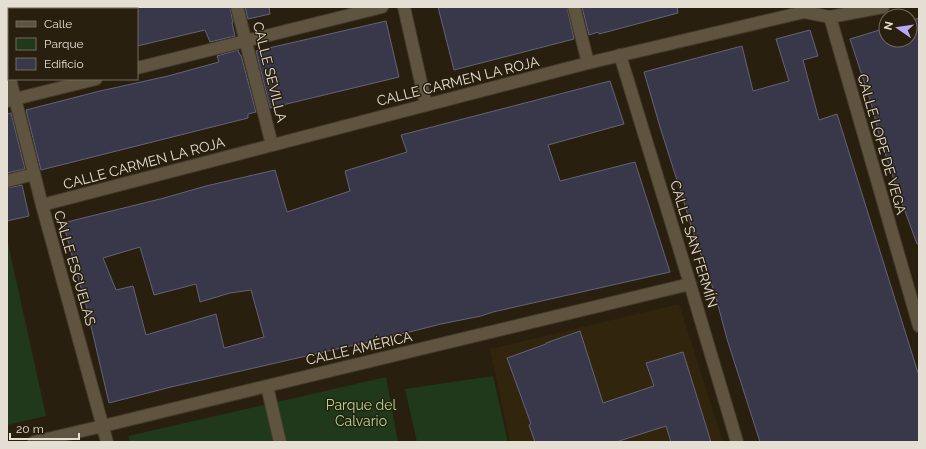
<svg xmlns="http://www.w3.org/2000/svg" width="926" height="449" font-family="Raleway,sans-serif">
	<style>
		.built { fill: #32250d }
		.green { fill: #20391a }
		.building { fill: #39384b; stroke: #646378; fill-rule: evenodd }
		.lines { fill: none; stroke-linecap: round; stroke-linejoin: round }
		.street-casing { stroke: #433a2a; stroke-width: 14 }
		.street { stroke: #5e5440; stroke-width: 12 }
		.labels { text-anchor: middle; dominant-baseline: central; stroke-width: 3; stroke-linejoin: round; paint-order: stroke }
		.street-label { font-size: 14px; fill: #e5ded3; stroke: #291f0e }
		.park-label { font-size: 14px; fill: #a8dc9a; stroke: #291f0e }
	</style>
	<rect width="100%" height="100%" fill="#291f0e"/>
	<polygon class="built" points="679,304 723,442 510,442 490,349"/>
	<g class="green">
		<polygon points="7,239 46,416 7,425"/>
		<polygon points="493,376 508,442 417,442 405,389"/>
		<polygon points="386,377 398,442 130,442 128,436"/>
	</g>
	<g class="building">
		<polygon points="137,7 230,7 233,23 232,23 235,36 210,42 205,30 137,46"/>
		<polygon points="245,7 269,7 270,14 248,19"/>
		<polygon points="438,7 567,7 574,39 454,70"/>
		<polygon points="582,7 677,7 678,13 599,34 598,32 589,35"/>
		<polygon points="919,18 919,243 917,244 898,192 880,138 871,103 850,39 886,28 886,40 910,40 910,21"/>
		<polygon points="386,21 399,77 270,108 256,51"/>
		<polygon points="810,30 818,56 803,60 819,120 837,114 919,376 919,442 760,442 727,339 715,294 692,229 682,196 660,127 644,72 742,46 753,91 789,81 776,39"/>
		<polygon points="238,50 240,55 241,55 256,112 248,114 248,118 41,170 26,110 100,91 168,76 219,62 217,56"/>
		<path d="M610,81L624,124L548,145L560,181L635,162L670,272L493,312L481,316L441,324L374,341L350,346L171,387L109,403L87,309L63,223L164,198L206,186L275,170L287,212L350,191L345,171L407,152L401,135ZM140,247L154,295L196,284L200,302L230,293L251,290L264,337L224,348L216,314L146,335L133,286L116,290L103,258Z"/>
		<polygon points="11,113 25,169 7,173 7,114"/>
		<polygon points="22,185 29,216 7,221 7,188"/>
		<polygon points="580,331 603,403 654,386 646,363 683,352 711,442 671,442 666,426 616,442 535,442 529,425 531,424 507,358 546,344 546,343"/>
	</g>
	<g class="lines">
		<g class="street-casing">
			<g id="street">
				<polyline points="237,7 272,145"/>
				<polyline points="404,7 426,105"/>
				<polyline points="574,7 588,63"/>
				<polyline points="830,17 919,326"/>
				<polyline points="620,55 690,284 737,442"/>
				<polyline points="7,65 9,73"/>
				<polyline points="137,68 382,7"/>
				<polyline points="10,79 42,205 107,442"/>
				<polyline points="7,101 96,79"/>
				<polyline points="7,181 34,174"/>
				<polyline points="42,205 588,63 804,12 830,17 883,7"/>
				<polyline points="267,386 280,442"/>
				<polyline points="34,442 103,426 267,386 690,284"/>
			</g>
		</g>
		<use href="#street" class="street"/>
	</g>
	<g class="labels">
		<g class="street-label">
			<text transform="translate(270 72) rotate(76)">CALLE SEVILLA</text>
			<text transform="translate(458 81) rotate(-14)">CALLE CARMEN LA ROJA</text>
			<text transform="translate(882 144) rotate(74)">CALLE LOPE DE VEGA</text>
			<text transform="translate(144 163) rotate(-15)">CALLE CARMEN LA ROJA</text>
			<text transform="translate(694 244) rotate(73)">CALLE SAN FERMÍN</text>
			<text transform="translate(75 268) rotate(74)">CALLE ESCUELAS</text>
			<text transform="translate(359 348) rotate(-13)">CALLE AMÉRICA</text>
		</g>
		<g class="park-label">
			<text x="361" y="405">Parque del<tspan x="361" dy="16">Calvario</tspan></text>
		</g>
	</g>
	<rect width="926" height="449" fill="none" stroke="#e5ded3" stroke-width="16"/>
	<rect x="8" y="8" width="130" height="72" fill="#291f0e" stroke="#746b5d"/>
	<rect x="16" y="21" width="20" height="6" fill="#5e5440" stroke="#746b5d"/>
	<text x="44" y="28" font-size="12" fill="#e5ded3">Calle</text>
	<rect x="16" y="38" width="20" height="12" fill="#20391a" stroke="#746b5d"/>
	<text x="44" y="48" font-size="12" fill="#e5ded3">Parque</text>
	<rect x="16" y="58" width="20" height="12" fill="#39384b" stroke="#746b5d"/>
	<text x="44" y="68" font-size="12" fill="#e5ded3">Edificio</text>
	<g transform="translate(898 28) rotate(283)"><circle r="19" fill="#291f0e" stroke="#746b5d"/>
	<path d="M0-3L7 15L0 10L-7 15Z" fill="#b7abf8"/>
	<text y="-6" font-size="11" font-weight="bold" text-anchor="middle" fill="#e5ded3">N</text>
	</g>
	<path d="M10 433v6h69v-6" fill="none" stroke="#e5ded3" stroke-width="2"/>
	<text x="16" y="433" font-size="12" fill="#e5ded3" stroke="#291f0e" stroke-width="3" paint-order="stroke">20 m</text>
</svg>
